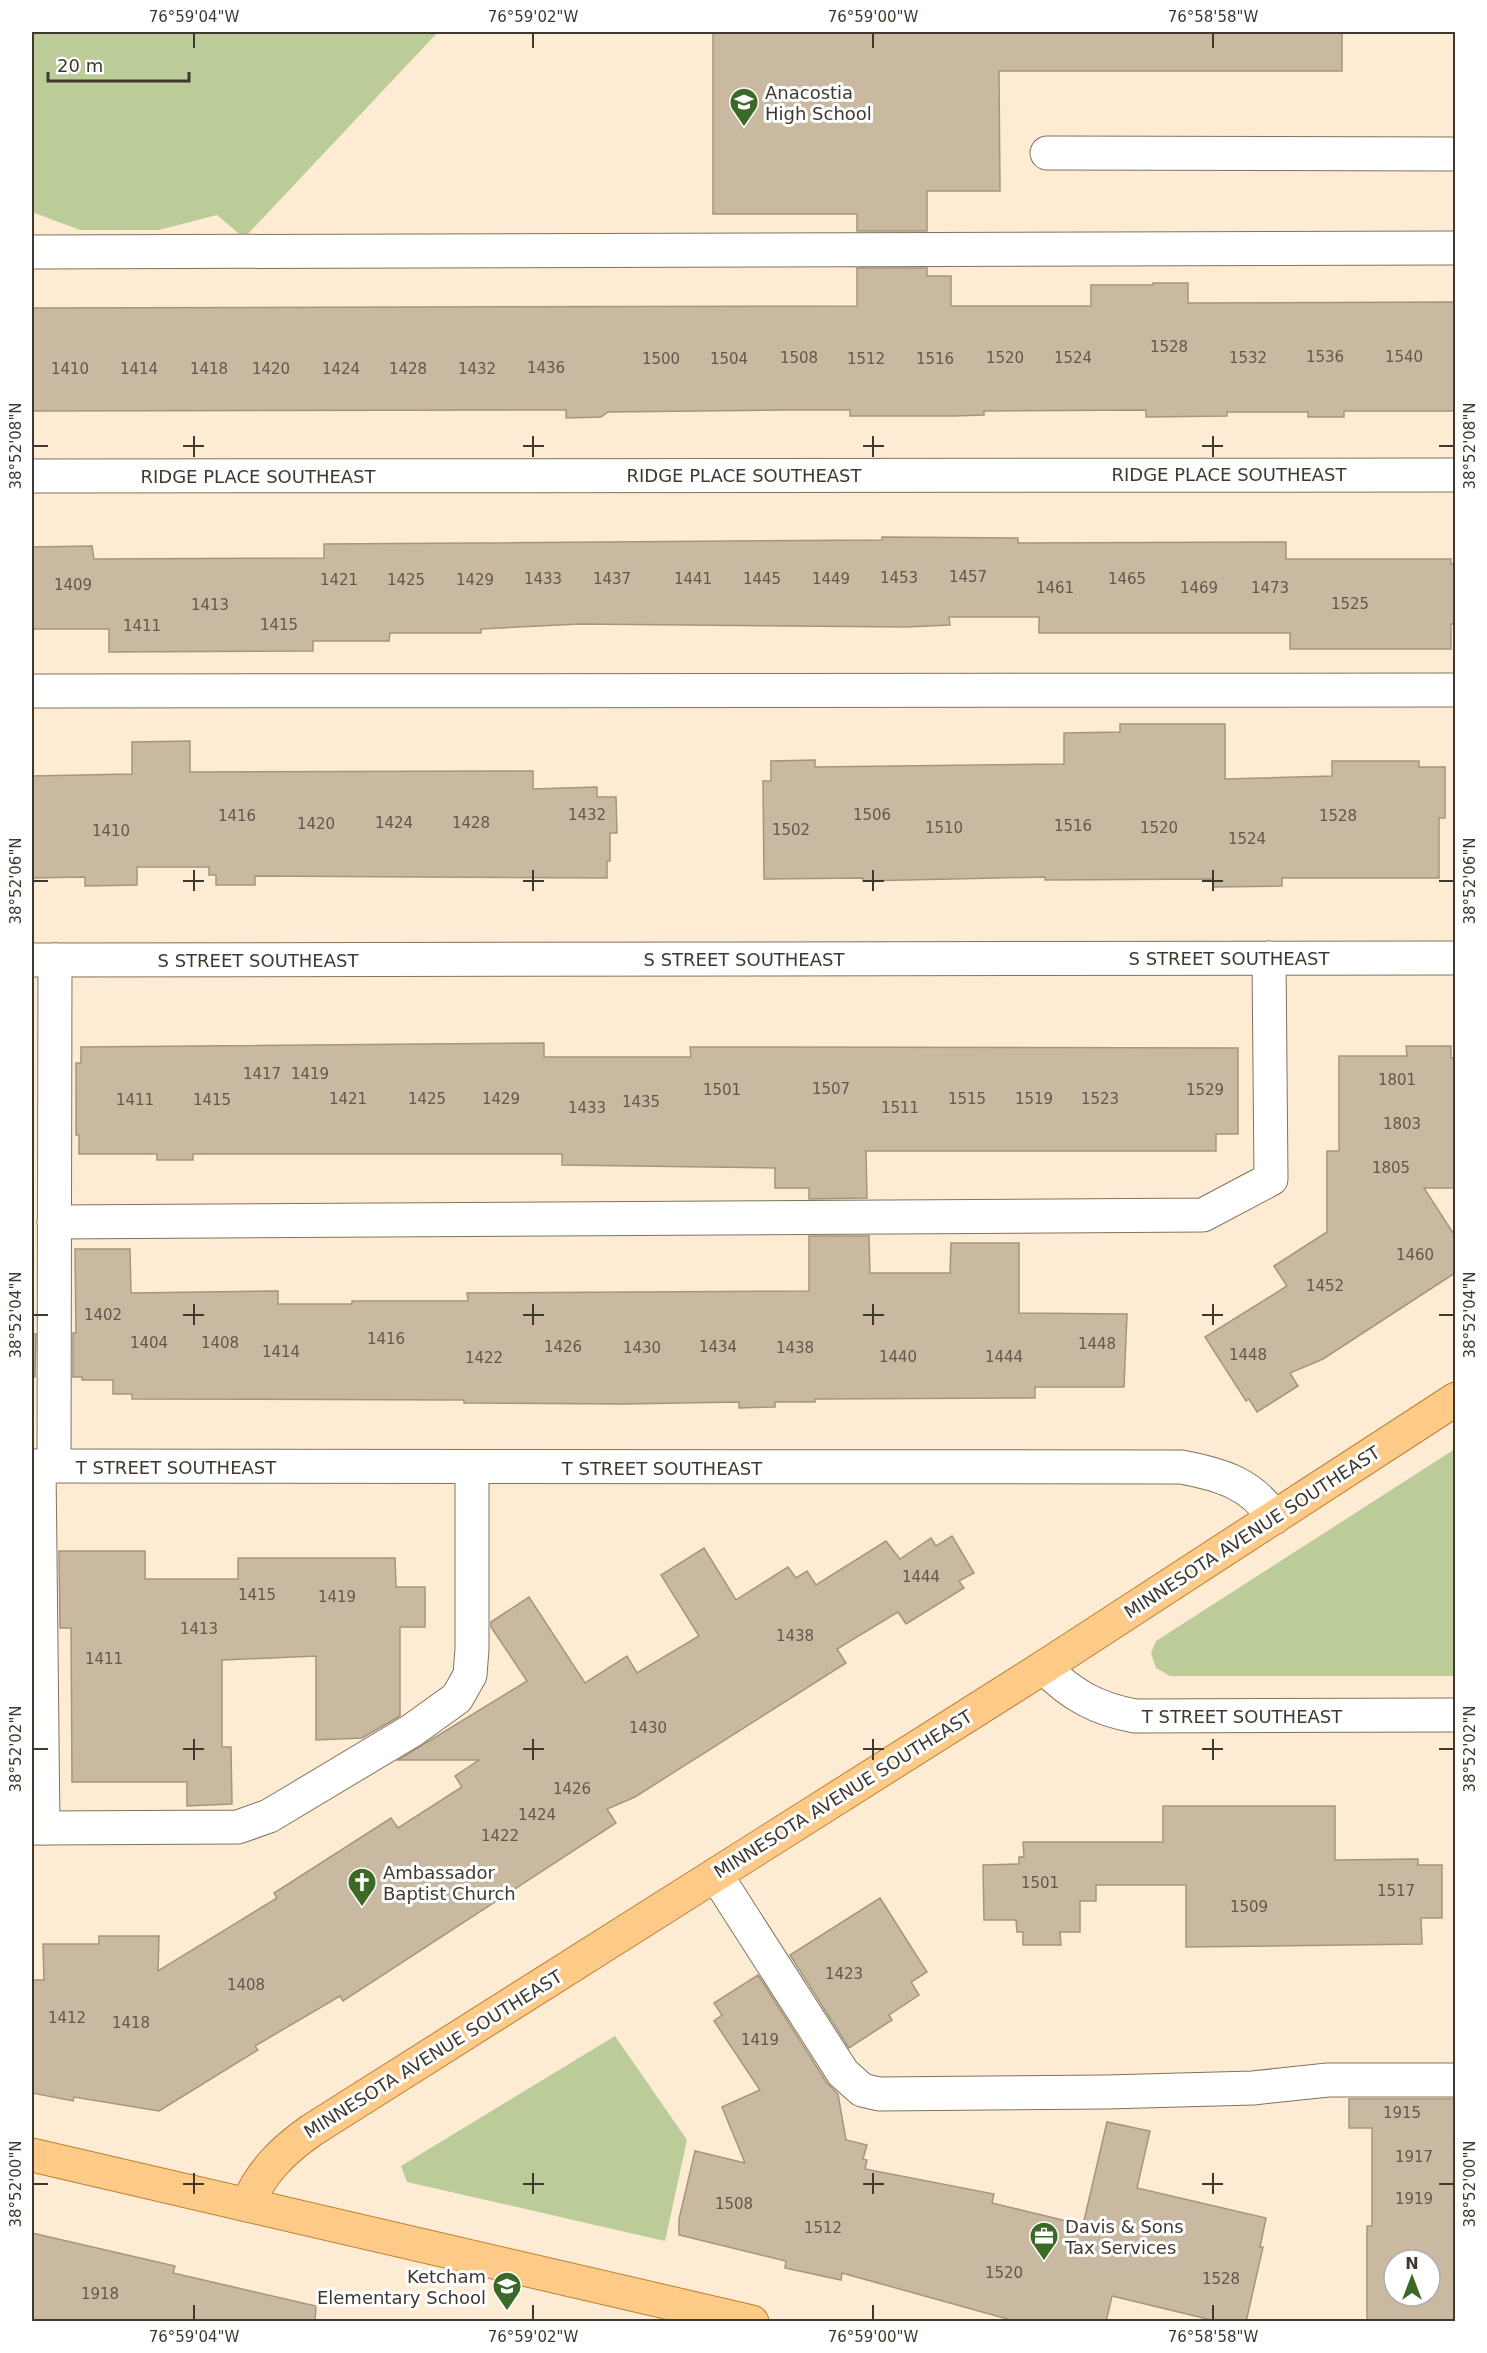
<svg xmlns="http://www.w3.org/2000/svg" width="1487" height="2353" font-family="'DejaVu Sans',sans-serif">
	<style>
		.green { fill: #bc9 }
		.building { fill: #c9b9a1; stroke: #a4957e; stroke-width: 1.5; fill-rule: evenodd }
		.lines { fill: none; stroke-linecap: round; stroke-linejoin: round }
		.minor-casing { stroke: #81735d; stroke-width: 35 }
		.major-casing { stroke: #ba8034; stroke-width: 35 }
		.minor { stroke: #fff; stroke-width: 33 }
		.major { stroke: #feca88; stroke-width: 33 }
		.ticks { fill: none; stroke: #3f382e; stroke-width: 2 }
		.labels { text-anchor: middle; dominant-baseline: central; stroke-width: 6; stroke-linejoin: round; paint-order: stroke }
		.number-label { font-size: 15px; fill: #62584b }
		.poi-label { font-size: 18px; fill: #3f382e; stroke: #fff; text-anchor: start }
		.street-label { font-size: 18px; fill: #3f382e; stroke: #fff }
		.neatline { fill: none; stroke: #3f382e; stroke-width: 2 }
		.ticks-label { font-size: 15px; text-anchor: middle; fill: #3f382e }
	</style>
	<rect width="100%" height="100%" fill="#fdecd3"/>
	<g class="green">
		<polygon points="32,32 438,32 244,238 217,215 159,230 80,230 32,212"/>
		<polygon points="1455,1449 1455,1676 1170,1676 1156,1668 1151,1653 1156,1641"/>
		<polygon points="615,2036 687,2140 665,2241 407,2182 401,2166"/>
	</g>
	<g class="building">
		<polygon points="713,32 1342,32 1342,71 999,71 1000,191 927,191 927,231 857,231 857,214 713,214"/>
		<polygon points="857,268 927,268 927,276 951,276 951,306 1091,306 1091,285 1153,285 1153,283 1188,283 1188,303 1455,302 1455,411 1344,411 1344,417 1308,417 1308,412 1227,412 1227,416 1146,417 1146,410 984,411 984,415 953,416 850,416 850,410 782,410 608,412 601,417 566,418 566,410 32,411 32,308 857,306"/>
		<polygon points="882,537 1018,538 1018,543 1286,542 1286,559 1451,559 1451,564 1455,564 1455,624 1451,624 1451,649 1290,649 1290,633 1039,633 1039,617 949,617 950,625 906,627 579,624 481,629 481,633 390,633 389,641 313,641 313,651 109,652 109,629 32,629 32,547 92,546 94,559 324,558 324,544 882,540"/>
		<polygon points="1120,724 1225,724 1225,779 1332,776 1332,761 1419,761 1419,767 1445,767 1445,818 1439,818 1439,878 1282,878 1282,886 1213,887 1213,879 1045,880 1045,877 863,881 863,878 764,879 763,781 771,781 771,761 815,760 815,767 1064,764 1064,733 1120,732"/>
		<polygon points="190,741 190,772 533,771 533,789 597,787 597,797 616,797 617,833 610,833 610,861 607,861 607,878 255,876 255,885 216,885 216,875 209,875 209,867 137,867 137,885 85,886 85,877 32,878 32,776 132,774 132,742"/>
		<polygon points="544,1043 544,1057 691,1057 690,1047 753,1047 1238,1048 1238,1134 1216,1134 1216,1151 866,1151 867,1198 809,1199 809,1188 775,1188 775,1168 562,1165 562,1154 193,1154 193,1160 157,1160 157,1154 79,1154 79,1135 76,1135 76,1063 81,1063 81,1047"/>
		<polygon points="1406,1046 1451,1046 1451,1058 1455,1058 1455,1188 1424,1188 1455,1236 1455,1273 1323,1359 1290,1373 1298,1386 1257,1412 1249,1399 1246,1401 1205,1337 1287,1286 1274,1266 1327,1232 1327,1151 1339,1151 1339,1056 1407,1056"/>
		<polygon points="809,1236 869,1236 870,1273 950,1273 951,1243 1019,1243 1019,1313 1127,1314 1124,1387 1035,1387 1035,1398 815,1399 815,1402 775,1402 775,1407 739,1408 739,1402 623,1404 464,1403 464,1400 132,1399 132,1394 113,1394 113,1380 82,1380 82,1377 73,1377 73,1333 76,1333 75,1249 130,1249 131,1293 278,1291 278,1304 352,1304 352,1301 468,1301 467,1293 809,1291"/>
		<polygon points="32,1334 36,1334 35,1377 32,1377"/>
		<polygon points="952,1536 974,1573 959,1581 964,1588 906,1624 898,1612 837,1649 846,1663 635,1797 607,1809 616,1823 343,2001 340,1996 255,2046 258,2050 159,2111 74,2097 73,2101 32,2093 32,1980 44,1980 43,1944 99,1944 99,1936 159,1936 158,1971 277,1898 274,1893 391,1818 398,1828 462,1787 455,1776 479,1760 398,1760 527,1681 491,1627 491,1622 529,1597 585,1683 627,1656 637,1673 699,1636 661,1575 704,1548 736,1600 788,1567 796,1578 807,1571 816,1585 886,1541 900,1559 931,1538 936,1546"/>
		<polygon points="59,1551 145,1551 145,1579 238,1579 238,1558 395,1558 396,1587 425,1587 425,1627 400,1627 400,1716 362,1738 316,1740 316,1656 222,1660 222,1747 231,1747 232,1804 187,1806 187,1782 72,1782 71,1628 60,1628"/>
		<polygon points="1163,1806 1335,1806 1335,1860 1418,1859 1418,1865 1442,1865 1442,1918 1421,1918 1422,1944 1186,1947 1186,1885 1096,1885 1096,1901 1080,1901 1080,1932 1060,1932 1061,1945 1023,1945 1023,1932 1017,1932 1016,1920 984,1920 983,1865 1019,1864 1019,1857 1024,1857 1023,1842 1163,1842"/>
		<polygon points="880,1898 927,1972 911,1982 919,1995 889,2015 892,2020 849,2048 790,1955"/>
		<polygon points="758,1975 827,2083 838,2094 846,2140 867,2145 863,2159 867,2160 865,2169 994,2194 992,2203 1083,2225 1107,2122 1150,2131 1137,2188 1266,2218 1260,2247 1263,2247 1246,2322 1220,2322 1112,2296 1106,2322 1018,2322 842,2273 841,2280 785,2268 786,2261 679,2235 679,2219 695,2151 745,2163 722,2107 760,2090 714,2021 722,2015 714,2003"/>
		<path d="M1349,2099H1455V2322H1367V2226H1372V2128H1349ZM1394,2260H1430V2296H1394Z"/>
		<polygon points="32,2233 175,2266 173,2273 316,2306 315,2322 32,2322"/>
	</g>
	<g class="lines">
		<g class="minor-casing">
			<g id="minor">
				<polyline points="1047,153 1456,154"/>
				<polyline points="32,252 1456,248"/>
				<polyline points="32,476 1456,475"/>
				<polyline points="32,691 1456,690"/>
				<polyline points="32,960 1456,958"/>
				<polyline points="54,1222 1203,1215 1271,1179 1269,958"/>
				<path d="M32,1466L1181,1467C1219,1474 1252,1483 1274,1518"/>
				<polyline points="54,1466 55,960"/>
				<path d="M1044,1667C1071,1695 1097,1709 1135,1716L1456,1715"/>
				<polyline points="32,1828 43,1828 39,1466"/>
				<polyline points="43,1828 238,1827 269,1816 411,1731 457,1698 470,1675 472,1649 472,1468"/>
				<polyline points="716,1875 843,2073 862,2090 879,2094 1106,2092 1253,2088 1328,2080 1456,2080"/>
			</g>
		</g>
		<g class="major-casing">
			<g id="major">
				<polyline points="32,2155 752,2322"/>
				<path d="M247,2205C261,2172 283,2150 312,2130L1044,1667L1456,1399"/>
			</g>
		</g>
		<use href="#minor" class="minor"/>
		<use href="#major" class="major"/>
	</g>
	<path class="ticks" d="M194,33V48M533,33V48M873,33V48M1213,33V48M194,436V457M533,436V457M873,436V457M1213,436V457M33,446H48M183,446H204M523,446H544M863,446H884M1202,446H1223M1439,446H1454M194,870V891M533,870V891M873,870V891M1213,870V891M33,881H48M183,881H204M523,881H544M863,881H884M1202,881H1223M1439,881H1454M194,1304V1325M533,1304V1325M873,1304V1325M1213,1304V1325M33,1315H48M183,1315H204M523,1315H544M863,1315H884M1202,1315H1223M1439,1315H1454M194,1739V1760M533,1739V1760M873,1739V1760M1213,1739V1760M33,1749H48M183,1749H204M523,1749H544M863,1749H884M1202,1749H1223M1439,1749H1454M194,2173V2194M533,2173V2194M873,2173V2194M1213,2173V2194M33,2184H48M183,2184H204M523,2184H544M863,2184H884M1202,2184H1223M1439,2184H1454M194,2305V2320M533,2305V2320M873,2305V2320M1213,2305V2320"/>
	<defs>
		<g id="school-pin" transform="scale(1.5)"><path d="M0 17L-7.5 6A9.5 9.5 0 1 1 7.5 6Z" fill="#3d6926" stroke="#fff"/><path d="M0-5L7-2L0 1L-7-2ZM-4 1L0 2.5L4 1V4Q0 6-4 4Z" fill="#fff"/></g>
		<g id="church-pin" transform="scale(1.5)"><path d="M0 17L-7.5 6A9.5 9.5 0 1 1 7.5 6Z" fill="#3d6926" stroke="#fff"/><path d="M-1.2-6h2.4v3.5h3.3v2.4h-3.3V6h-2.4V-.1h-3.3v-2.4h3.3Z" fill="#fff"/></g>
		<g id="office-pin" transform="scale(1.5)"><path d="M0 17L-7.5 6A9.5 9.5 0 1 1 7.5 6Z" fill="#3d6926" stroke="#fff"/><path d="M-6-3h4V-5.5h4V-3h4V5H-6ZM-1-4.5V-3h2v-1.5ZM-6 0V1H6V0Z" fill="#fff"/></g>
	</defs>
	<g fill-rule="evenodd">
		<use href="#school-pin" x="744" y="102"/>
		<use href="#church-pin" x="362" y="1882"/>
		<use href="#office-pin" x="1044" y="2236"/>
		<use href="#school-pin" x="507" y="2286"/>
	</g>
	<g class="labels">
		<g class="number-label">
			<text x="1169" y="347">1528</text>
			<text x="1325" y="357">1536</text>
			<text x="1404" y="357">1540</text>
			<text x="799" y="358">1508</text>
			<text x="1005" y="358">1520</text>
			<text x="1073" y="358">1524</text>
			<text x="1248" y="358">1532</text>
			<text x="661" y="359">1500</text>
			<text x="729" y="359">1504</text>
			<text x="866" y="359">1512</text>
			<text x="935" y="359">1516</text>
			<text x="546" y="368">1436</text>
			<text x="70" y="369">1410</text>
			<text x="139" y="369">1414</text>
			<text x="209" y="369">1418</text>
			<text x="271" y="369">1420</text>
			<text x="341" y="369">1424</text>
			<text x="408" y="369">1428</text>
			<text x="477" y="369">1432</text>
			<text x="968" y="577">1457</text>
			<text x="899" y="578">1453</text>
			<text x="543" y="579">1433</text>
			<text x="612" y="579">1437</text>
			<text x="693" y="579">1441</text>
			<text x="762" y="579">1445</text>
			<text x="831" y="579">1449</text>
			<text x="1127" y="579">1465</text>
			<text x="339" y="580">1421</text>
			<text x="406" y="580">1425</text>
			<text x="475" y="580">1429</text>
			<text x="73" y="585">1409</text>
			<text x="1055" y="588">1461</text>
			<text x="1199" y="588">1469</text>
			<text x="1270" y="588">1473</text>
			<text x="1350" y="604">1525</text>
			<text x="210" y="605">1413</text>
			<text x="279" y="625">1415</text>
			<text x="142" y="626">1411</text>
			<text x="587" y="815">1432</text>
			<text x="872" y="815">1506</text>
			<text x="237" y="816">1416</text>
			<text x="1338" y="816">1528</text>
			<text x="394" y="823">1424</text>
			<text x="471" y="823">1428</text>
			<text x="316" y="824">1420</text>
			<text x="1073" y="826">1516</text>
			<text x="944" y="828">1510</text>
			<text x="1159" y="828">1520</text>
			<text x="791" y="830">1502</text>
			<text x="111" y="831">1410</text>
			<text x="1247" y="839">1524</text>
			<text x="262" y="1074">1417</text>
			<text x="310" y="1074">1419</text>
			<text x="1397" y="1080">1801</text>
			<text x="831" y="1089">1507</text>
			<text x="722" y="1090">1501</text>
			<text x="1205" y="1090">1529</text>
			<text x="348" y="1099">1421</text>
			<text x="427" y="1099">1425</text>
			<text x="501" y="1099">1429</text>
			<text x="967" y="1099">1515</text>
			<text x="1034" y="1099">1519</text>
			<text x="1100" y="1099">1523</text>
			<text x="135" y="1100">1411</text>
			<text x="212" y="1100">1415</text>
			<text x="641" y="1102">1435</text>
			<text x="587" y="1108">1433</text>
			<text x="900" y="1108">1511</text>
			<text x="1402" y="1124">1803</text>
			<text x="1391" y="1168">1805</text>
			<text x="1415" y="1255">1460</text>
			<text x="1325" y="1286">1452</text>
			<text x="103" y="1315">1402</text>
			<text x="386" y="1339">1416</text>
			<text x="149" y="1343">1404</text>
			<text x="220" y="1343">1408</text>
			<text x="1097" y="1344">1448</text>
			<text x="563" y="1347">1426</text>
			<text x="718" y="1347">1434</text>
			<text x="642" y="1348">1430</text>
			<text x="795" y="1348">1438</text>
			<text x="281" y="1352">1414</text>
			<text x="1248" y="1355">1448</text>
			<text x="898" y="1357">1440</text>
			<text x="1004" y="1357">1444</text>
			<text x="484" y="1358">1422</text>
			<text x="921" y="1577">1444</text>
			<text x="257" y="1595">1415</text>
			<text x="337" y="1597">1419</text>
			<text x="199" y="1629">1413</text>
			<text x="795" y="1636">1438</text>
			<text x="104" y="1659">1411</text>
			<text x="648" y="1728">1430</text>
			<text x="572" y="1789">1426</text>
			<text x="537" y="1815">1424</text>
			<text x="500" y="1836">1422</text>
			<text x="1040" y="1883">1501</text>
			<text x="1396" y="1891">1517</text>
			<text x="1249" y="1907">1509</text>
			<text x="844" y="1974">1423</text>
			<text x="246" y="1985">1408</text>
			<text x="67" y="2018">1412</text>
			<text x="131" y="2023">1418</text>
			<text x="760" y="2040">1419</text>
			<text x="1402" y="2113">1915</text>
			<text x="1414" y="2157">1917</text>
			<text x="1414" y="2199">1919</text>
			<text x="734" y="2204">1508</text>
			<text x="823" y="2228">1512</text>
			<text x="1004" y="2273">1520</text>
			<text x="1221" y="2279">1528</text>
			<text x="100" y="2294">1918</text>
		</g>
		<g class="poi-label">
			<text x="765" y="92">Anacostia<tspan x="765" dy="21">High School</tspan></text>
			<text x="383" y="1872">Ambassador<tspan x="383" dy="21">Baptist Church</tspan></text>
			<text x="1065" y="2226">Davis &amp; Sons<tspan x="1065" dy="21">Tax Services</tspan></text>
			<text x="486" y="2276" text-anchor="end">Ketcham<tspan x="486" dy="21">Elementary School</tspan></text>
		</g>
		<g class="street-label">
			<text x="1229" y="474">RIDGE PLACE SOUTHEAST</text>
			<text x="744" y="475">RIDGE PLACE SOUTHEAST</text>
			<text x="258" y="476">RIDGE PLACE SOUTHEAST</text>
			<text x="1229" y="958">S STREET SOUTHEAST</text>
			<text x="744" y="959">S STREET SOUTHEAST</text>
			<text x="258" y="960">S STREET SOUTHEAST</text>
			<text x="176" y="1467">T STREET SOUTHEAST</text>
			<text x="662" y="1468">T STREET SOUTHEAST</text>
			<text transform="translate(1252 1532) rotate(-33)">MINNESOTA AVENUE SOUTHEAST</text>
			<text x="1242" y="1716">T STREET SOUTHEAST</text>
			<text transform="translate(843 1794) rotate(-32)">MINNESOTA AVENUE SOUTHEAST</text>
			<text transform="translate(433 2054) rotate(-32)">MINNESOTA AVENUE SOUTHEAST</text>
		</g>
	</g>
	<rect width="1487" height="2353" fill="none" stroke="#ffffff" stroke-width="66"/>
	<g transform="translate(1412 2278)"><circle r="28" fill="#ffffff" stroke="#b2afab" stroke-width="1.5"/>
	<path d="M0-4.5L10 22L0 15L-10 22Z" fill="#3d6926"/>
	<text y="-9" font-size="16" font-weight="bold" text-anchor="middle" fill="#3f382e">N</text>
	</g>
	<path d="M48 72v9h141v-9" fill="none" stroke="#3f382e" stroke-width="3"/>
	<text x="57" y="72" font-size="18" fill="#3f382e" stroke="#ffffff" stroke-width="4.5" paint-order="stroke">20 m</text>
	<rect x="33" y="33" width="1421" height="2287" class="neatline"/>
	<g class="ticks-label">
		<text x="194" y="22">76°59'04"W</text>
		<text x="533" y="22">76°59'02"W</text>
		<text x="873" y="22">76°59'00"W</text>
		<text x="1213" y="22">76°58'58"W</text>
		<text transform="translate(16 446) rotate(-90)" y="5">38°52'08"N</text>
		<text transform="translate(1470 446) rotate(-90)" y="5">38°52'08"N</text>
		<text transform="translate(16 881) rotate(-90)" y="5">38°52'06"N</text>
		<text transform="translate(1470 881) rotate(-90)" y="5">38°52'06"N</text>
		<text transform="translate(16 1315) rotate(-90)" y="5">38°52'04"N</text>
		<text transform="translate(1470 1315) rotate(-90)" y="5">38°52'04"N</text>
		<text transform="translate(16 1749) rotate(-90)" y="5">38°52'02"N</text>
		<text transform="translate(1470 1749) rotate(-90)" y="5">38°52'02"N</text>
		<text transform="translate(16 2184) rotate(-90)" y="5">38°52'00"N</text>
		<text transform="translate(1470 2184) rotate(-90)" y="5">38°52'00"N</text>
		<text x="194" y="2342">76°59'04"W</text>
		<text x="533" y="2342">76°59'02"W</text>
		<text x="873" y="2342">76°59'00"W</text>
		<text x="1213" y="2342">76°58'58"W</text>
	</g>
</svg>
